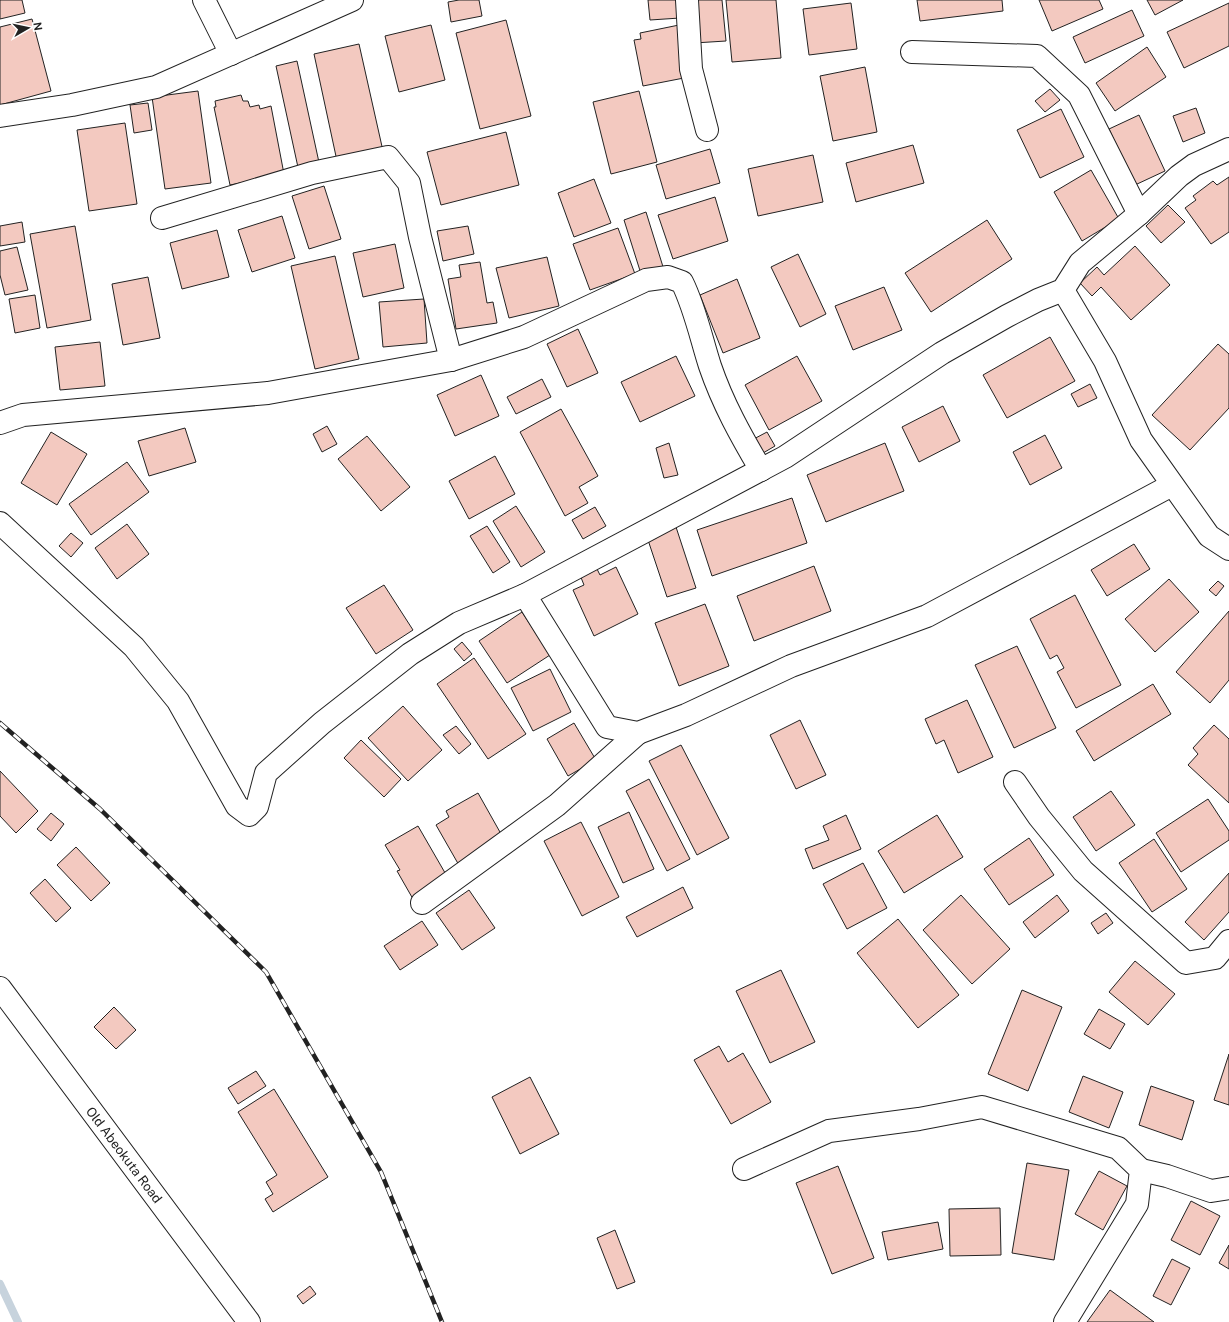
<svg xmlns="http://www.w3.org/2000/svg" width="1229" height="1322" font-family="'Public Sans',sans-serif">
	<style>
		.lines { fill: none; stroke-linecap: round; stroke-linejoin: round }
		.stream { stroke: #c7d3dd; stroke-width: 8 }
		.building { fill: #f3c9c0; stroke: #222 }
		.minor-casing { stroke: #222; stroke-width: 24 }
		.highway-casing { stroke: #222; stroke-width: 24 }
		.minor { stroke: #fff; stroke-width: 22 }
		.highway { stroke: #fff; stroke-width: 22 }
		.rail-casing { stroke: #222; stroke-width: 4.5 }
		.rail { stroke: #fff; stroke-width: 3; stroke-dasharray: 9; stroke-linecap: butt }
		.labels { text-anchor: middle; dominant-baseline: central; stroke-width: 3; stroke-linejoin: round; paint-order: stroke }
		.street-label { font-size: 13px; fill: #222; stroke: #fff }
	</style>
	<rect width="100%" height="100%" fill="#fff"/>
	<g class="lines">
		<polyline class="stream" points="0,1284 18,1322"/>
	</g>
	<g class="building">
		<polygon points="0,0 22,0 25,13 0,19"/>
		<polygon points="459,0 479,0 482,16 451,22 448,2"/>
		<polygon points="648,0 678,0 680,18 650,20"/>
		<polygon points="690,0 722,0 726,41 694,43"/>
		<polygon points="726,0 776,0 781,58 732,62"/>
		<polygon points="917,0 1002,0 1003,11 920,21"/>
		<polygon points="1039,0 1099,0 1103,9 1052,31"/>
		<polygon points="1147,0 1183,0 1155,15"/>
		<polygon points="851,3 857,49 809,55 803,9"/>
		<polygon points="1229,3 1229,46 1184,68 1167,32"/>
		<polygon points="1132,10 1144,36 1085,63 1073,37"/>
		<polygon points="32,19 51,91 0,105 0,27"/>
		<polygon points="506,20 531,116 480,129 456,33"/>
		<polygon points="431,25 445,80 399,92 385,36"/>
		<polygon points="679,25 689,77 643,86 634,40 641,39 640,33"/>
		<polygon points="359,44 383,151 337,161 314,54"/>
		<polygon points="1147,47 1166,77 1115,111 1096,83"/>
		<polygon points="297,61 320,167 299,172 276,66"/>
		<polygon points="865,67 877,132 833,141 820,76"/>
		<polygon points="1050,89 1060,100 1045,112 1035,101"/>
		<polygon points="198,91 211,183 165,189 152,97"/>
		<polygon points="639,91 657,162 611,174 593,102"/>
		<polygon points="241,95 243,101 248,101 250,107 259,105 260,109 271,106 284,174 230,185 214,107 216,107 215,101"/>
		<polygon points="148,103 152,130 134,133 130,105"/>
		<polygon points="1196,108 1205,133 1183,142 1173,116"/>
		<polygon points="1061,109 1084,157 1040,178 1017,130"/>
		<polygon points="1139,115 1165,171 1135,185 1109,129"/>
		<polygon points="125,123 137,204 89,211 77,130"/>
		<polygon points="506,132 519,185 441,205 427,152"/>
		<polygon points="913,145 924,183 856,202 846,163"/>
		<polygon points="710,149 720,183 666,199 656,165"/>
		<polygon points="813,155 823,202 758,216 748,169"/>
		<polygon points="1091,170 1119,219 1082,241 1054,192"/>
		<polygon points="1229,177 1229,232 1211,244 1185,208 1196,200 1193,196 1213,181 1217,185"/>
		<polygon points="594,179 611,223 574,237 558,193"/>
		<polygon points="324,186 341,239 309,249 292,196"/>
		<polygon points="715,197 728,241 673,259 658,215"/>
		<polygon points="1168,205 1185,222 1161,243 1146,226"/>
		<polygon points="646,212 664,270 642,277 624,220"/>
		<polygon points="282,216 295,258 252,272 238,230"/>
		<polygon points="987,220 1012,259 931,312 905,273"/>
		<polygon points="22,222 25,242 0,246 0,226"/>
		<polygon points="75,226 91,320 47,328 30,234"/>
		<polygon points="468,226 474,254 443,261 437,231"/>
		<polygon points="618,228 635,274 590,290 573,244"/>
		<polygon points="217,230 229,277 182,289 170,243"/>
		<polygon points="395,244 404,288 363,297 353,253"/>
		<polygon points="1135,246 1170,285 1131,320 1101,287 1092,296 1080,283 1097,267 1104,275"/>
		<polygon points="17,247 28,290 5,295 0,275 0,251"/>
		<polygon points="798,254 826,314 800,327 771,267"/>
		<polygon points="335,256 359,359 315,369 291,266"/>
		<polygon points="547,257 559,306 509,318 496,268"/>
		<polygon points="480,262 487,303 493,302 497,323 456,329 448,279 461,277 459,265"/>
		<polygon points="148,277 160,338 123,345 112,284"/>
		<polygon points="737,279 760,338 723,353 700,295"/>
		<polygon points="884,287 902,330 853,350 835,306"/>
		<polygon points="35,295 40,328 15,333 9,299"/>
		<polygon points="424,299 427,343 383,347 379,302"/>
		<polygon points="578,329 598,373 567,387 547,344"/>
		<polygon points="1050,337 1075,381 1007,418 983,375"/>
		<polygon points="100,342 105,386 60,390 55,347"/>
		<polygon points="1218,344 1229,354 1229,408 1190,450 1152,415"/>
		<polygon points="676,356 695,396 640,422 621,382"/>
		<polygon points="797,356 822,401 769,430 745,385"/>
		<polygon points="481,375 499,416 455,436 437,395"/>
		<polygon points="542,379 551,397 516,414 507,397"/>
		<polygon points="1090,384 1097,398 1078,407 1071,394"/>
		<polygon points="943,406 960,441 919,462 902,427"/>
		<polygon points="561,409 598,476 579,487 588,503 565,516 520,432"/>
		<polygon points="327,426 337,444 322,452 313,434"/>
		<polygon points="185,428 196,462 149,476 138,441"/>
		<polygon points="51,432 87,454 57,505 21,483"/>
		<polygon points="767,432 775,446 758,456 750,441"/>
		<polygon points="1045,435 1062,468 1030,485 1013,452"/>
		<polygon points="367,436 410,487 381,511 338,459"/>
		<polygon points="669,443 678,475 664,478 656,448"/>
		<polygon points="885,443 904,491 826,522 807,475"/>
		<polygon points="495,456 515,494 469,519 449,481"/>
		<polygon points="127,462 149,492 91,535 69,504"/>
		<polygon points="792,498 807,543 712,576 697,530"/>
		<polygon points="516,506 545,552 521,567 493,521"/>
		<polygon points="595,507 606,526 583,539 572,520"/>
		<polygon points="127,524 149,554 117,579 95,548"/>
		<polygon points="487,526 510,562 493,573 470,536"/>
		<polygon points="676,527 696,588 667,597 647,537"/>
		<polygon points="71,533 83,543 71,557 59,546"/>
		<polygon points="1134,544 1150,569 1107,596 1091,570"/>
		<polygon points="814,566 831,611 754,641 737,596"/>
		<polygon points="596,567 600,575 616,567 638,614 594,636 573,590 584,585 580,575"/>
		<polygon points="1169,579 1199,612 1155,652 1125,619"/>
		<polygon points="1218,581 1224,586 1216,596 1209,590"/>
		<polygon points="384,585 413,630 376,654 346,608"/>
		<polygon points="1075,595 1121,685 1076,708 1057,672 1064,668 1057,655 1050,659 1030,619"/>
		<polygon points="705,604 729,666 679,686 655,623"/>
		<polygon points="1229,611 1229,680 1210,703 1176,672"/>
		<polygon points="522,612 550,655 507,683 479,641"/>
		<polygon points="462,642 472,654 464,661 454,649"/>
		<polygon points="1017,646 1056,728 1014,748 975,665"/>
		<polygon points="474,658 526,734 488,759 437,684"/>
		<polygon points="550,669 571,712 533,731 511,688"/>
		<polygon points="1153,684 1171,714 1094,761 1076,731"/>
		<polygon points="967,700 993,757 958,773 944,740 936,744 925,719"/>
		<polygon points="403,706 442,750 408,781 368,738"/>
		<polygon points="800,720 826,775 796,789 770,735"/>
		<polygon points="574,723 596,760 568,776 547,739"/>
		<polygon points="1214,725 1229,739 1229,803 1188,765 1198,754 1193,748"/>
		<polygon points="456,726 471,744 459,754 443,735"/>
		<polygon points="361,740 401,779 384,797 344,758"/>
		<polygon points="681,745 729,838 697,855 649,761"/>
		<polygon points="0,771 38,811 16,833 0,816"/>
		<polygon points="649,779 690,859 667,871 626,791"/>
		<polygon points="1111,791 1135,825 1096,851 1073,817"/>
		<polygon points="478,793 505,841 460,867 436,825 449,817 446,811"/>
		<polygon points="1208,799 1229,831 1229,840 1181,872 1156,833"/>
		<polygon points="629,812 654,869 623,883 598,827"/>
		<polygon points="51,813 64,824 51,841 37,829"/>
		<polygon points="846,815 861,849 813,869 805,849 829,840 823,826"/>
		<polygon points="937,815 963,857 904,893 878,851"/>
		<polygon points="581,822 619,897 582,916 544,841"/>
		<polygon points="418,826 448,878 413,899 397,871 400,870 385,845"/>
		<polygon points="1029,838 1054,875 1009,905 984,869"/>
		<polygon points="1154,839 1187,889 1152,912 1119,863"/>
		<polygon points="76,847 110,883 91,901 57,865"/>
		<polygon points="863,863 887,908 847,929 823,884"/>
		<polygon points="1229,873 1229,912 1204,940 1185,922"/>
		<polygon points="45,879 71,908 56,922 30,893"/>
		<polygon points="683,887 693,908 637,937 626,917"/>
		<polygon points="469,890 495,928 462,950 436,913"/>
		<polygon points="961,895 1010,949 972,984 923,930"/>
		<polygon points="1057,895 1069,911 1035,938 1023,922"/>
		<polygon points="1106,913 1113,923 1098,934 1091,923"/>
		<polygon points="898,919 959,995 918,1028 857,953"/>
		<polygon points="422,921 438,945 400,970 384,946"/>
		<polygon points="1135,961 1175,994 1148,1025 1109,992"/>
		<polygon points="781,970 815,1042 770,1063 736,991"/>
		<polygon points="1022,990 1062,1007 1028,1091 988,1074"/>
		<polygon points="114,1007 136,1030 116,1049 94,1027"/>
		<polygon points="1099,1009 1125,1024 1110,1049 1084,1034"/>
		<polygon points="719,1046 728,1062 743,1053 771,1102 731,1124 694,1060"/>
		<polygon points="1229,1054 1229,1105 1214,1100"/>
		<polygon points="256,1071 266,1086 238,1104 228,1088"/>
		<polygon points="1083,1076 1123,1092 1109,1128 1069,1112"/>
		<polygon points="530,1077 559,1134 520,1154 492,1097"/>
		<polygon points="1151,1086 1194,1101 1182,1140 1139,1125"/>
		<polygon points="274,1089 328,1177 273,1212 265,1199 273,1194 266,1182 277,1175 238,1112"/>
		<polygon points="1027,1163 1069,1170 1054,1260 1012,1253"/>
		<polygon points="838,1166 874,1258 832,1274 796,1183"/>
		<polygon points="1099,1171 1127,1186 1103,1230 1075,1214"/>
		<polygon points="1191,1201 1220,1216 1200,1255 1171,1240"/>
		<polygon points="1000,1208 1001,1255 950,1256 949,1209"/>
		<polygon points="938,1222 943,1249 888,1260 882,1232"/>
		<polygon points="615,1230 635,1282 617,1289 597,1238"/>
		<polygon points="1229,1245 1229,1269 1219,1263"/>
		<polygon points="1172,1259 1190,1268 1171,1305 1153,1296"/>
		<polygon points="310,1286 316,1294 303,1304 297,1296"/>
		<polygon points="1110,1290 1154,1322 1087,1322"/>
	</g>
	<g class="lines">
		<g class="minor-casing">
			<g id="minor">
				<polyline points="204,0 231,54"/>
				<polyline points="687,0 691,69 707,130"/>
				<polyline points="912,52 1037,56 1079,95 1139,214"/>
				<polyline points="0,116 72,105 156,87 352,0"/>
				<polyline points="162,218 312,173 388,157 409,183 420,237 451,360"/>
				<polyline points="1063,290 1105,361 1141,440 1209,536 1229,549"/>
				<path d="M0,423L23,415L268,393L451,360L524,337L646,280L668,277L682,282C695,308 701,338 710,366C723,404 741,436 761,470"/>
				<polyline points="0,523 134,647 178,701 237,806 249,815 257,807 266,773 322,723 410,654 459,623 525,595 785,457 942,353 1007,316 1038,300 1063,290 1080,263 1139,214 1179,176 1194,165 1229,149"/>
				<polyline points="525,595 607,727 638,733 686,715 791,666 927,616 1172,485"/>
				<polyline points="1015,782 1039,817 1083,871 1186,963 1215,958 1229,941"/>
				<polyline points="422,903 557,805 638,733"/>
				<polyline points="744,1169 829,1131 919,1119 982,1107 1118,1148 1141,1170 1137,1204 1065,1322"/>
				<polyline points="1141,1170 1167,1176 1211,1191 1229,1188"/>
			</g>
		</g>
		<g class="highway-casing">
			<polyline id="highway" points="0,988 249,1322"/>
		</g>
		<use href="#minor" class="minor"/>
		<use href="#highway" class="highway"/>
		<g class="rail-casing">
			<polyline id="rail" points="0,723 100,809 266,972 381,1172 442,1322"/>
		</g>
		<use href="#rail" class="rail"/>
	</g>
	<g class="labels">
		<g class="street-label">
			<text transform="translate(124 1155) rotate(53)">Old Abeokuta Road</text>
		</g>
	</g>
	<g transform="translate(28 28) rotate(81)" stroke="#ffffff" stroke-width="3" paint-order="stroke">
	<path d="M0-3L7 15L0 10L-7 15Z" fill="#222222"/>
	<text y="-6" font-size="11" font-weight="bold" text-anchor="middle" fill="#222222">N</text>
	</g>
</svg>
